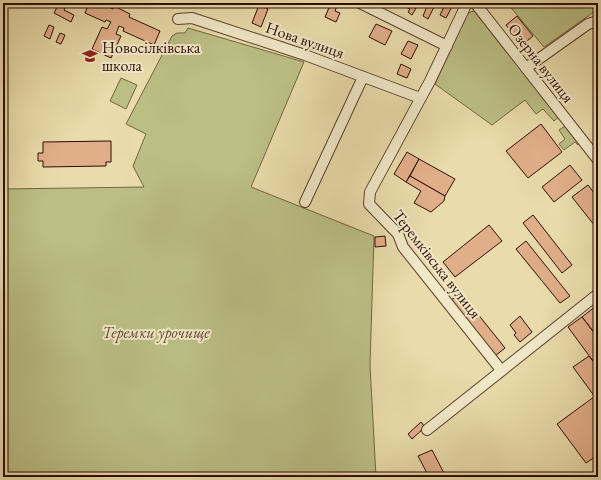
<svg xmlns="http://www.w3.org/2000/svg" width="601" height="480" font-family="'EB Garamond',serif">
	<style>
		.green { fill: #bbbe85; stroke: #746544 }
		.building { fill: #e1ae8a; stroke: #2d0c02 }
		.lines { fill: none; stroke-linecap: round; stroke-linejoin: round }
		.minor-casing { stroke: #5c402c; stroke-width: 12 }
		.minor { stroke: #f1e8c8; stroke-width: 10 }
		.labels { text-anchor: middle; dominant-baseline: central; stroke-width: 4; stroke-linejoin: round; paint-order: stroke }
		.street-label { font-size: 16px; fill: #2d0c02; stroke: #f1e8c8 }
		.poi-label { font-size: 16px; fill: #2d0c02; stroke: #f1e8c8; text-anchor: start }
		.park-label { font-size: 16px; font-style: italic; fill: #5f4a30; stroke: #f1e8c8 }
	</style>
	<rect width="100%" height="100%" fill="#e9dbab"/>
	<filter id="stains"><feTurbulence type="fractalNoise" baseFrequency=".005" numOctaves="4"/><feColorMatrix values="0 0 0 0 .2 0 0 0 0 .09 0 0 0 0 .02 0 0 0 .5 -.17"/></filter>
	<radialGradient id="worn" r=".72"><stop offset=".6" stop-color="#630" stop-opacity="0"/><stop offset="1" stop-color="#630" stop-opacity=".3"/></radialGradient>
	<g class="green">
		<polygon points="507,3 598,3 598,9 544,47"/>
		<polygon points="475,11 559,117 554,121 543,109 536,114 525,100 492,125 435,84 466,16 470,12"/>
		<polygon points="188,28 304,62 251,187 374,236 370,365 376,477 3,477 3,189 144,187 133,166 146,134 126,124 172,36 177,33 185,33"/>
		<polygon points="121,78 137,85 126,109 110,101"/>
		<polygon points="565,126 579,143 578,145 575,142 564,150 559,144 565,139 559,130"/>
	</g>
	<g class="building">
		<polygon points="59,3 67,3 64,10 74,15 71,22 54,13"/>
		<polygon points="89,3 101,3 113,9 114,6 130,14 129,17 160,31 154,45 123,31 124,28 119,26 116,34 121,36 111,58 92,49 102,27 107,29 111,22 106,20 105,22 85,13"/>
		<polygon points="331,3 337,6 335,11 340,13 336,22 325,17"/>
		<polygon points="406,3 419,3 412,15 408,12 410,9 404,6"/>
		<polygon points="446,3 454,3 446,18 440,15"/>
		<polygon points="428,4 434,7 428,19 423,16"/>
		<polygon points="259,5 268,9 261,27 252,23"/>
		<polygon points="517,16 533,36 522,45 506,25"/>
		<polygon points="376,24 392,31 385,45 369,37"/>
		<polygon points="49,25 54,27 50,39 44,36"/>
		<polygon points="60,33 65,35 61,44 56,42"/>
		<polygon points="408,41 418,45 411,59 401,54"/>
		<polygon points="401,64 411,69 407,78 397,74"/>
		<polygon points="541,124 562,152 528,178 506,151"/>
		<polygon points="111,141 111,162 106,162 106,166 43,167 43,161 38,161 38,153 43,153 43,142"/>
		<polygon points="407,152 419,159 406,182 394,174"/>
		<polygon points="419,159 455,179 445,196 410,176"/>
		<polygon points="570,165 582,180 554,202 542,187"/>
		<polygon points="410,176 445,196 444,201 431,212 414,203 421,191 406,182"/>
		<polygon points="588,185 598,198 598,224 595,226 572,197"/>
		<polygon points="533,215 572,265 562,273 523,223"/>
		<polygon points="489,225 502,241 455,277 443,262"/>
		<polygon points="385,236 386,246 375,247 375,237"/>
		<polygon points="526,241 570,296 560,303 516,249"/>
		<polygon points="461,293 505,348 495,356 451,300"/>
		<polygon points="596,306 598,308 597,336 582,317"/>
		<polygon points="520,316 532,332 520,342 514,335 516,333 510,325"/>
		<polygon points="582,317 598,338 598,357 593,361 568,327"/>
		<polygon points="589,356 598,368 598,394 595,397 573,367"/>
		<polygon points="598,394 598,455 586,463 557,424"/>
		<polygon points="421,422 425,427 412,439 408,434"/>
		<polygon points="432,450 446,477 429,477 418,456"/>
	</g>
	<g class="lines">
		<g class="minor-casing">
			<g id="minor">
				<polyline points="360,3 447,46"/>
				<polyline points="467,3 430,81 370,192 369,204 398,234 403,247 501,370"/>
				<polyline points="475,3 598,160"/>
				<polyline points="178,19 192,18 305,55 420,98"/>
				<polyline points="526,68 588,24 598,21"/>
				<polyline points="305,202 363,77"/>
				<polyline points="427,430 598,294"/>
			</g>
		</g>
		<use href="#minor" class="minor"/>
	</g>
	<defs>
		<g id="school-bare" transform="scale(1.2)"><path d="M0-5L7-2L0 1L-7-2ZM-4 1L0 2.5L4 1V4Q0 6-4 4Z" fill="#8f2418" stroke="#f1e8c8" stroke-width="2.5" paint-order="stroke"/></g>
	</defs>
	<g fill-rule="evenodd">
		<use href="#school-bare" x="90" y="56"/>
	</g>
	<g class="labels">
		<g class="street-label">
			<text transform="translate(305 40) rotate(19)">Нова вулиця</text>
			<text transform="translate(541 63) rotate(52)">Озерна вулиця</text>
			<text transform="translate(437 264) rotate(52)">Теремківська вулиця</text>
		</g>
		<g class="poi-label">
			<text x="102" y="47">Новосілківська<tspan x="102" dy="18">школа</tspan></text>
		</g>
		<g class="park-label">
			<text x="156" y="332">Теремки урочище</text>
		</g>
	</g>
	<rect width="601" height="480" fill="none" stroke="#e9dbab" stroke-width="16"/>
	<rect x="4" y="4" width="593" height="472" fill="none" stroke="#2d0c02" stroke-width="2"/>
	<rect x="8" y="8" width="585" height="464" fill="none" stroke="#2d0c02"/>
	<rect width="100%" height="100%" filter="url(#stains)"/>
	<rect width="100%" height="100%" fill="url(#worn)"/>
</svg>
